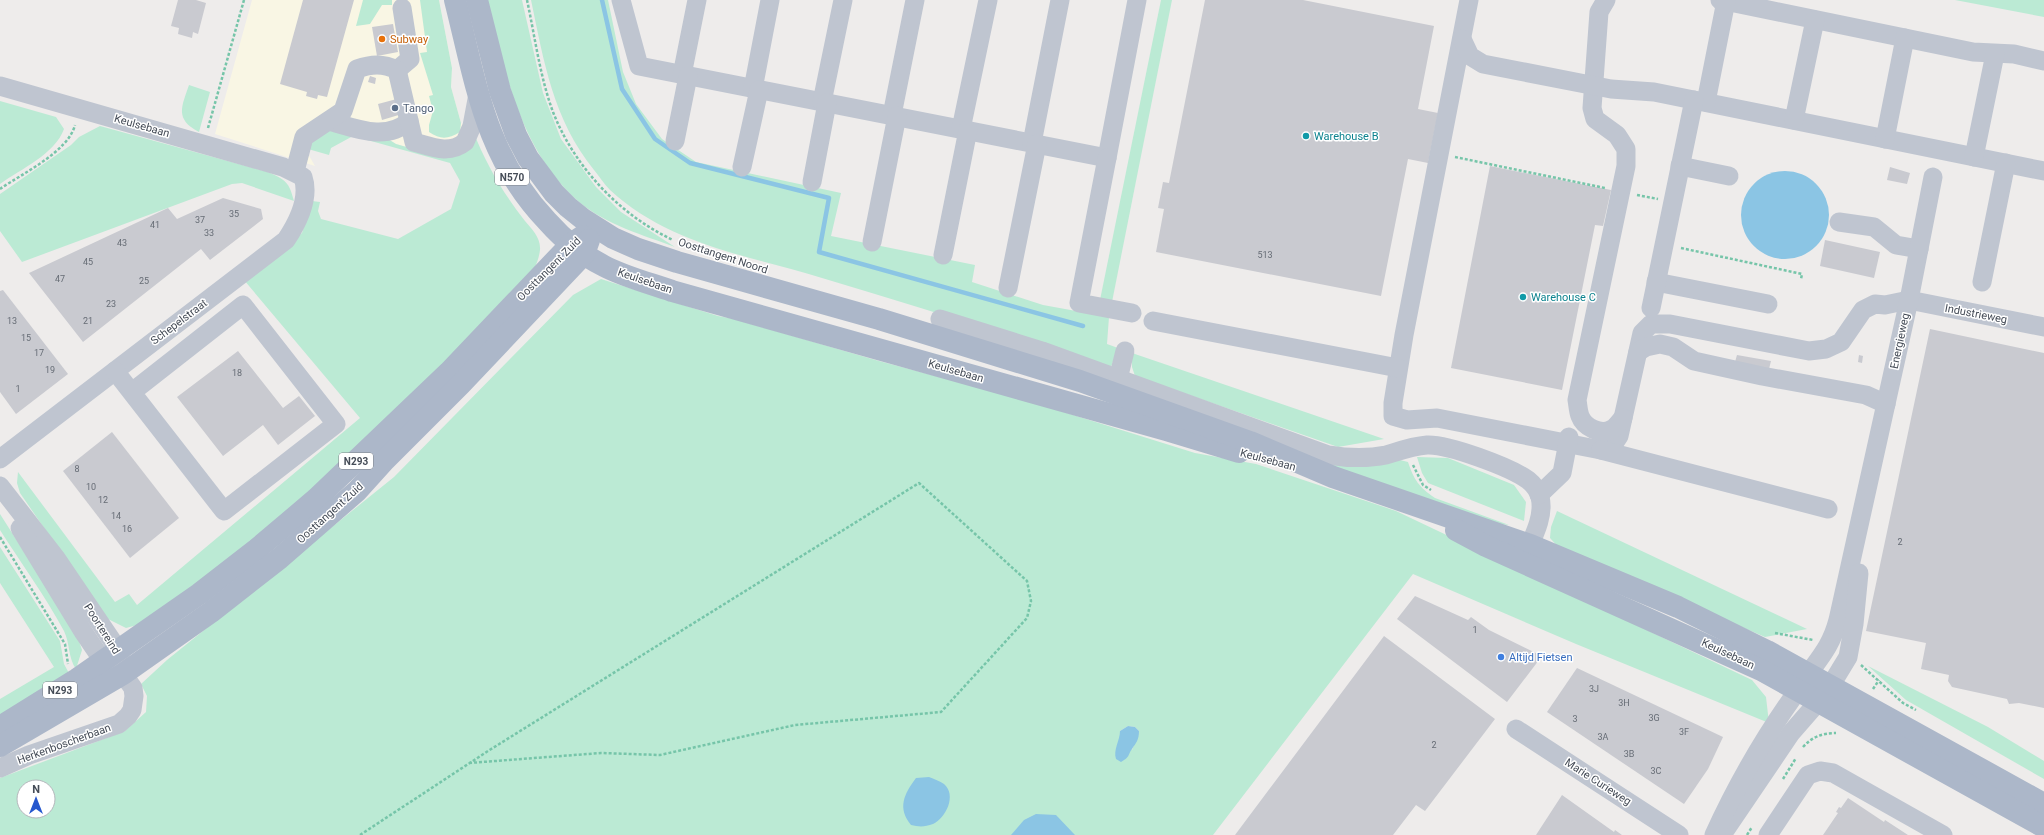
<svg xmlns="http://www.w3.org/2000/svg" width="2044" height="835" font-family="Roboto,sans-serif">
	<style>
		.commercial { fill: #f9f6e4 }
		.green { fill: #bbead4; fill-rule: evenodd }
		.water { fill: #8bc5e4 }
		.lines { fill: none; stroke-linecap: round; stroke-linejoin: round }
		.stream { stroke: #8bc5e4; stroke-width: 4.5 }
		.building { fill: #c9cad0 }
		.path { stroke: #76c5a9; stroke-width: 2.5; stroke-dasharray: 3 2; stroke-linecap: butt }
		.minor { stroke: #bfc5d0; stroke-width: 19 }
		.major { stroke: #acb7c9; stroke-width: 22 }
		.food-dot { fill: #e8710a; stroke: #fff; stroke-width: 1.5 }
		.service-dot { fill: #5c6f8a; stroke: #fff; stroke-width: 1.5 }
		.culture-dot { fill: #0f9aa8; stroke: #fff; stroke-width: 1.5 }
		.shop-dot { fill: #3f7fe0; stroke: #fff; stroke-width: 1.5 }
		.labels { text-anchor: middle; dominant-baseline: central; stroke-width: 3; stroke-linejoin: round; paint-order: stroke }
		.number-label { font-size: 9px; fill: #666c75 }
		.shield { fill: #fff; stroke: #7d8289; stroke-width: 1 }
		.shield-label { font-size: 10px; font-weight: bold; fill: #454c57 }
		.food-label { font-size: 11px; fill: #c56008; stroke: #fff; text-anchor: start }
		.service-label { font-size: 11px; fill: #4e5e75; stroke: #fff; text-anchor: start }
		.street-label { font-size: 11px; fill: #454c57; stroke: #fff }
		.culture-label { font-size: 11px; fill: #0d838f; stroke: #fff; text-anchor: start }
		.shop-label { font-size: 11px; fill: #366cbe; stroke: #fff; text-anchor: start }
	</style>
	<rect width="100%" height="100%" fill="#eeeceb"/>
	<polygon class="commercial" points="252,0 439,0 452,68 451,87 461,123 473,131 445,158 396,144 388,139 334,127 307,152 315,166 215,134"/>
	<g class="green">
		<polygon points="363,0 392,0 392,5 382,5 370,24 356,26"/>
		<path d="M408,0H439L452,68L451,87L461,123L460,132C448,139 441,140 429,132V125L433,111L429,96L433,95L420,53L427,52L420,0Z"/>
		<path d="M487,0H522L543,93L561,139L596,187L621,212L675,247C643,235 607,225 579,202C520,151 505,72 487,0Z"/>
		<path d="M531,0H608L623,72L636,104L662,139L696,162L841,193L831,236L975,265L972,282L1043,305L1109,317L1107,344L1118,348L1111,367C1015,337 918,307 822,278C747,255 670,245 610,190C604,184 599,176 594,170C553,119 544,62 531,0Z"/>
		<polygon points="1161,0 1172,0 1112,302 1100,300"/>
		<polygon points="1955,0 2044,0 2044,17"/>
		<path d="M189,85L210,92L199,132C174,119 182,106 189,85Z"/>
		<path d="M0,101L56,117L64,129C55,154 21,169 0,184Z"/>
		<path d="M100,126L268,172C286,180 289,182 294,201L242,183L232,184L22,262L0,231V194L71,145L79,137Z"/>
		<path d="M334,127L388,139L396,144L445,158L473,131C486,164 503,193 525,221C532,229 541,238 540,250C537,273 522,286 508,304L271,533L152,621L126,628L106,618L20,493L17,483L18,472L115,602L129,594L137,605L360,418L244,280L302,233L312,201L320,202L318,211L321,219L398,239L451,209L460,181L450,163L353,136L331,148L329,155L308,149L312,139Z"/>
		<path d="M601,279L718,316L734,319L879,361L1022,399L1195,453L1256,464L1396,511L1752,680L1766,697L1769,723L1576,644L1413,574L1213,835H0V778L125,731L146,712L147,696L141,684L167,660L394,477L573,295ZM1128,726L1135,727L1139,731L1132,750L1120,737V731ZM24,787H48V811H24Z"/>
		<polygon points="1132,353 1384,439 1338,447 1135,376 1132,367"/>
		<polygon points="1417,457 1448,458 1514,485 1526,502 1524,521 1428,483 1422,473"/>
		<path d="M1400,460L1408,462C1414,480 1419,487 1435,498L1509,525L1481,522L1327,465Z"/>
		<polygon points="1557,511 1807,629 1765,637 1560,549 1550,538 1551,527"/>
		<path d="M0,514L77,635L82,650L76,669C68,658 70,643 64,631C45,596 21,563 0,530Z"/>
		<polygon points="0,547 60,641 64,664 71,677 0,719 0,699 54,667 0,583"/>
		<polygon points="1868,666 1988,727 2044,761 2044,779 1906,700"/>
	</g>
	<g class="water">
		<circle cx="1785" cy="215" r="44"/>
		<path d="M1128,726L1135,727L1139,731C1139,740 1136,743 1132,749C1127,756 1131,756 1121,762L1116,759C1113,750 1120,740 1120,731Z"/>
		<path d="M929,777C934,779 940,781 944,784C957,795 946,818 933,824C925,827 919,827 911,825C897,808 904,794 916,778Z"/>
		<polygon points="1036,814 1056,815 1075,835 1011,835 1024,820"/>
	</g>
	<g class="lines">
		<polyline class="stream" points="602,0 622,89 655,139 690,163 829,198 819,252 1083,326"/>
	</g>
	<g class="building">
		<polygon points="178,0 196,0 206,3 198,34 193,32 192,38 178,34 179,28 171,26"/>
		<polygon points="303,0 354,0 327,97 318,95 317,99 306,96 307,92 280,84"/>
		<polygon points="1205,0 1303,0 1434,26 1418,109 1438,113 1428,163 1408,159 1381,296 1156,252 1164,209 1158,208 1163,182 1169,183"/>
		<polygon points="393,24 398,52 377,56 372,27"/>
		<polygon points="370,76 376,78 375,84 368,82"/>
		<polygon points="408,96 412,111 382,120 378,104"/>
		<polygon points="1490,166 1611,190 1603,226 1595,225 1562,390 1451,368"/>
		<polygon points="1890,167 1910,173 1907,184 1887,180"/>
		<polygon points="223,198 261,209 263,219 210,260 201,249 83,342 29,273 168,208 177,219"/>
		<polygon points="1825,240 1880,252 1874,278 1820,266"/>
		<polygon points="3,290 68,374 16,414 0,392 0,291"/>
		<polygon points="1930,329 2044,353 2044,708 2019,703 2009,704 2007,699 1952,687 1948,681 1949,675 1921,669 1926,643 1866,631"/>
		<polygon points="238,351 283,408 299,396 315,416 278,445 263,425 223,456 177,397"/>
		<polygon points="1737,355 1771,361 1769,369 1735,362"/>
		<polygon points="1859,355 1863,356 1862,363 1858,362"/>
		<polygon points="112,432 179,518 130,558 63,471"/>
		<polygon points="1415,596 1468,620 1471,617 1489,630 1542,656 1507,702 1397,619"/>
		<polygon points="1384,636 1495,719 1425,811 1416,805 1393,835 1235,835"/>
		<polygon points="1577,668 1723,737 1708,769 1684,804 1547,712"/>
		<polygon points="1562,795 1614,832 1615,830 1622,835 1536,835"/>
		<polygon points="1848,798 1884,822 1885,820 1908,835 1823,835 1838,813 1836,812 1839,807 1841,808"/>
	</g>
	<g class="lines">
		<g class="path">
			<path d="M527,0C535,37 540,77 553,112C575,168 620,215 673,240"/>
			<polyline points="208,128 244,0"/>
			<polyline points="1455,157 1605,188"/>
			<path d="M0,189C23,173 68,152 75,125"/>
			<polyline points="1637,195 1658,199"/>
			<polyline points="1681,248 1802,274 1801,279"/>
			<polyline points="1413,465 1423,485 1431,490"/>
			<polyline points="0,537 65,644 68,664"/>
			<polyline points="1775,633 1813,640"/>
			<polyline points="1861,665 1903,703 1916,710"/>
			<polyline points="1873,689 1879,680"/>
			<path d="M1803,747C1812,737 1822,733 1836,733"/>
			<polyline points="1783,779 1796,758"/>
			<polyline points="360,835 488,751 919,483 1027,581 1031,601 1027,618 941,712 795,725 660,755 601,753 469,763"/>
			<polyline points="1747,835 1752,827"/>
		</g>
		<g class="minor">
			<polyline points="621,0 639,66 1107,158 1137,0"/>
			<polyline points="1469,0 1404,335 1393,403 1393,416 1407,420 1437,418 1601,450 1613,445 1619,436 1642,333 1651,324 1670,324 1809,351 1826,349 1841,342 1863,310 1875,304 1885,305 1909,300 2044,327"/>
			<path d="M1606,0L1599,12L1592,108L1595,119L1617,135L1626,149V166L1577,400C1578,405 1578,411 1580,416C1584,427 1601,436 1612,429C1616,427 1619,422 1623,418"/>
			<polyline points="1720,0 1973,52 2014,54 2044,61"/>
			<polyline points="1462,39 1470,56 1483,64 1611,89 1654,92 2044,171"/>
			<polyline points="397,70 410,59 402,8"/>
			<polyline points="682,75 697,0"/>
			<path d="M0,86L283,167L303,177C310,198 298,222 286,240L0,459"/>
			<polyline points="753,89 770,0"/>
			<polyline points="822,102 843,0"/>
			<polyline points="1706,102 1726,1"/>
			<polyline points="892,115 915,0"/>
			<polyline points="1794,120 1815,20"/>
			<path d="M329,121C355,128 386,142 409,121"/>
			<polyline points="961,129 988,0"/>
			<polyline points="1885,139 1905,38"/>
			<polyline points="675,141 688,76"/>
			<polyline points="1032,143 1060,0"/>
			<polyline points="1974,157 1995,54"/>
			<polyline points="1107,158 1079,303 1132,313"/>
			<polyline points="1680,166 1729,176"/>
			<polyline points="742,167 759,90"/>
			<path d="M295,171L304,137L343,111L357,69C371,64 383,63 397,70L414,142C432,147 449,155 465,142L472,126L478,94"/>
			<polyline points="812,182 827,103"/>
			<polyline points="1839,222 1874,227 1896,245 1919,249"/>
			<polyline points="872,242 897,116"/>
			<polyline points="943,255 968,130"/>
			<polyline points="1656,282 1768,304"/>
			<polyline points="1982,282 2006,163"/>
			<polyline points="1008,288 1037,144"/>
			<polyline points="1651,308 1694,100"/>
			<path d="M940,319L1042,351L1328,455C1347,458 1367,459 1386,455C1399,451 1413,446 1427,445C1448,444 1510,467 1528,480C1533,484 1538,490 1540,497C1545,517 1532,539 1524,558"/>
			<polyline points="1153,321 1398,368"/>
			<polyline points="1638,352 1646,347 1660,344 1673,347 1694,361 1762,376 1866,395 1886,404"/>
			<polyline points="115,371 224,511 336,424 243,305 132,392"/>
			<polyline points="1118,379 1125,351"/>
			<polyline points="1601,450 1828,509"/>
			<polyline points="0,486 56,558 119,651 123,674 133,688 134,696 132,710 128,716 119,724 29,755 0,768"/>
			<polyline points="1539,495 1562,473 1569,437"/>
			<polyline points="20,528 84,633 103,661 115,669"/>
			<path d="M1809,673C1823,654 1832,643 1838,620L1909,300L1933,177"/>
			<polyline points="1831,685 1848,657 1854,624 1859,573"/>
			<polyline points="1516,729 1679,835"/>
			<polyline points="1726,829 1791,733 1818,702"/>
			<path d="M1714,835C1737,784 1765,736 1798,690"/>
			<polyline points="1768,835 1808,775 1820,771 1833,773 1943,835"/>
		</g>
		<g class="major">
			<path d="M455,0C476,83 485,156 547,221C563,239 582,255 604,266C625,277 649,283 672,291L1166,430L1239,452"/>
			<polyline points="477,0 500,91 516,135 528,158 554,193 568,207 583,219 613,238 638,249 677,262 879,319 1080,381 1250,442 1333,477 1530,545 1678,607 1767,651 2044,804"/>
			<polyline points="1456,530 1486,546 1761,670 2044,827"/>
			<polyline points="0,727 77,679 199,594 257,549 316,499 449,372 571,244 583,236"/>
			<polyline points="0,746 123,674 211,612 280,558 357,491 385,460 461,384 584,254 589,240"/>
		</g>
	</g>
	<circle class="food-dot" cx="382" cy="39" r="4"/>
	<circle class="service-dot" cx="395" cy="108" r="4"/>
	<g class="culture-dot">
		<circle cx="1306" cy="136" r="4"/>
		<circle cx="1523" cy="297" r="4"/>
	</g>
	<circle class="shop-dot" cx="1501" cy="657" r="4"/>
	<g class="labels">
		<g class="number-label">
			<text x="234" y="214">35</text>
			<text x="200" y="220">37</text>
			<text x="155" y="225">41</text>
			<text x="209" y="233">33</text>
			<text x="122" y="243">43</text>
			<text x="1265" y="255">513</text>
			<text x="88" y="262">45</text>
			<text x="60" y="279">47</text>
			<text x="144" y="281">25</text>
			<text x="111" y="304">23</text>
			<text x="12" y="321">13</text>
			<text x="88" y="321">21</text>
			<text x="26" y="338">15</text>
			<text x="39" y="353">17</text>
			<text x="50" y="370">19</text>
			<text x="237" y="373">18</text>
			<text x="18" y="389">1</text>
			<text x="77" y="469">8</text>
			<text x="91" y="487">10</text>
			<text x="103" y="500">12</text>
			<text x="116" y="516">14</text>
			<text x="127" y="529">16</text>
			<text x="1900" y="542">2</text>
			<text x="1475" y="630">1</text>
			<text x="1594" y="689">3J</text>
			<text x="1624" y="703">3H</text>
			<text x="1654" y="718">3G</text>
			<text x="1575" y="719">3</text>
			<text x="1684" y="732">3F</text>
			<text x="1603" y="737">3A</text>
			<text x="1434" y="745">2</text>
			<text x="1629" y="754">3B</text>
			<text x="1656" y="771">3C</text>
		</g>
		<g class="shield">
			<rect x="495" y="169" width="34" height="16" rx="3"/>
			<rect x="339" y="453" width="34" height="16" rx="3"/>
			<rect x="43" y="682" width="34" height="16" rx="3"/>
		</g>
		<g class="shield-label">
			<text x="512" y="177">N570</text>
			<text x="356" y="461">N293</text>
			<text x="60" y="690">N293</text>
		</g>
		<g class="food-label">
			<text x="390" y="39">Subway</text>
		</g>
		<g class="service-label">
			<text x="403" y="108">Tango</text>
		</g>
		<g class="street-label">
			<text transform="translate(142 126) rotate(16)">Keulsebaan</text>
			<text transform="translate(723 256) rotate(18)">Oosttangent Noord</text>
			<text transform="translate(549 269) rotate(-45)">Oosttangent Zuid</text>
			<text transform="translate(645 281) rotate(19)">Keulsebaan</text>
			<text transform="translate(1976 314) rotate(11)">Industrieweg</text>
			<text transform="translate(179 322) rotate(-37)">Schepelstraat</text>
			<text transform="translate(1900 341) rotate(-78)">Energieweg</text>
			<text transform="translate(956 371) rotate(16)">Keulsebaan</text>
			<text transform="translate(1268 460) rotate(15)">Keulsebaan</text>
			<text transform="translate(330 513) rotate(-42)">Oosttangent Zuid</text>
			<text transform="translate(102 629) rotate(58)">Poortereind</text>
			<text transform="translate(1728 654) rotate(25)">Keulsebaan</text>
			<text transform="translate(64 744) rotate(-20)">Herkenboscherbaan</text>
			<text transform="translate(1598 782) rotate(33)">Marie Curieweg</text>
		</g>
		<g class="culture-label">
			<text x="1314" y="136">Warehouse B</text>
			<text x="1531" y="297">Warehouse C</text>
		</g>
		<g class="shop-label">
			<text x="1509" y="657">Altijd Fietsen</text>
		</g>
	</g>
	<g transform="translate(36 799)"><circle r="19" fill="#ffffff" stroke="#b5b7bc"/>
	<path d="M0-3L7 15L0 10L-7 15Z" fill="#2557ce"/>
	<text y="-6" font-size="11" font-weight="bold" text-anchor="middle" fill="#454c57">N</text>
	</g>
</svg>
